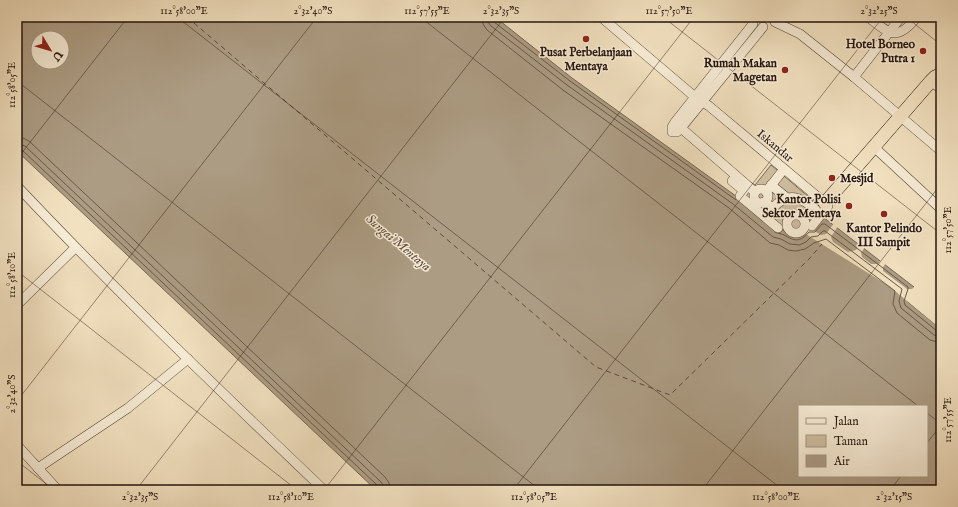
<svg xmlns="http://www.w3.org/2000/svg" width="958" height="507" font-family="'IM FELL English',serif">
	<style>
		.green { fill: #cfbea2; stroke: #7a6a58 }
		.water { fill: #ac9c83; stroke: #766654; fill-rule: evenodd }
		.pier { fill: #f2e1c0 }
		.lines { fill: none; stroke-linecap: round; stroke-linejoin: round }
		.shore { stroke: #685848; stroke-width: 1 }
		.ferry { stroke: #5b4b3d; stroke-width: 1; stroke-dasharray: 5 4; stroke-linecap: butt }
		.minor-casing { stroke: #58483a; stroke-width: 10 }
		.highway-casing { stroke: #25150e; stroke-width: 14 }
		.minor { stroke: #f7ecd6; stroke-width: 9 }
		.highway { stroke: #f2e1c0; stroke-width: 13 }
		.ticks { fill: none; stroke: #25150e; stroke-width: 1; stroke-opacity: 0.45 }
		.poi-dot { fill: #8f2418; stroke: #f7ecd6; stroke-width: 1.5 }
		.labels { text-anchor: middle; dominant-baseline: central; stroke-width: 3; stroke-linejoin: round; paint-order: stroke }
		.poi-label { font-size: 12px; font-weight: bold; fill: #25150e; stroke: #f7ecd6; text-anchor: end }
		.street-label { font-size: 12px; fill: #25150e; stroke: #f7ecd6 }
		.water-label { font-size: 13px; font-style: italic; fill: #5b4b3d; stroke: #f7ecd6 }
		.neatline { fill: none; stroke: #25150e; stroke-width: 1.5 }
		.ticks-label { font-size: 10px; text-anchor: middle; fill: #25150e }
	</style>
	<rect width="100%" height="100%" fill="#f2e1c0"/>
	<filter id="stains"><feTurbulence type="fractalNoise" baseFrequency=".005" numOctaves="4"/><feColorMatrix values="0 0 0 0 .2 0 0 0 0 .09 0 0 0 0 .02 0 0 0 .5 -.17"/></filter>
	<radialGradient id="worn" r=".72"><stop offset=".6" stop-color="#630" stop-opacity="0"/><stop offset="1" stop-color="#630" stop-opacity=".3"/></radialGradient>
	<path class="green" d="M771,165L823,209C815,219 804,239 790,235L738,196L750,182L755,185Z"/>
	<path class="water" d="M17,17H495L572,78L790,235C800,238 802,232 809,226C812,222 818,220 823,217L914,287L908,302L941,329V490H376L17,151ZM38,38H62V62H38ZM799,406H927V476H799Z"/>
	<polygon class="pier" points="834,223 838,226 831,237 833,242 848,252 856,250 860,243 865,247 861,253 862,257 871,264 878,264 881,259 886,263 883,267 883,271 907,289 912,289 916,285 916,287 910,302 941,327 941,329 889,286 804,233 808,227 821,235 826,234"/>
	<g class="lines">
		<g class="shore">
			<polyline points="482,17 483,24 487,30 563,90 729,208 770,243 779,245 788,250 796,251 805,249 814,243 826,239 895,291 893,304 897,313 930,340 941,343"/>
			<polyline points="488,17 488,22 491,26 567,85 733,204 773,237 781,239 790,244 799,245 806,242 811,237 818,236 823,231 825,231 902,289 899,301 901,308 934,335 941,337"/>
			<polyline points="493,17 494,22 570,81 736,200"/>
			<polyline points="17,137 23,138 29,141 385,477 389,483 390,490"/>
			<polyline points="17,143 25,146 381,482 383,485 384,490"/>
			<polyline points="17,148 21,149 377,485 379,490"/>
			<path d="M775,232C778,234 780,233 784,235C794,241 800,243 809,232H815L822,224H825L908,287V289L904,301L905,305L937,331L941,332"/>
		</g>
		<polyline class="ferry" points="187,17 596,367 670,395 809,259 822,244"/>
		<g class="minor-casing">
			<g id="minor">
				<polyline points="601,17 695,97 709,106 825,203"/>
				<path d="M868,17C890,34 897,42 917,17"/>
				<polyline points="775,22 800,34 854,77 941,151"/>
				<polyline points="753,24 675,122 672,127 672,132 677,132 681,128 763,27"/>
				<polyline points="854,77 901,17"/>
				<polyline points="931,81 941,89"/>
				<polyline points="681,128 755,192"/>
				<polyline points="874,147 941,209"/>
				<polyline points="736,176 732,181 744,191 740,196 778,228"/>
				<polyline points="771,185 787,198"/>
				<path d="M17,186C116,291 220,391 324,490"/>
				<circle cx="761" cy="196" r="7"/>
				<polyline points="766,192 784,169"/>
				<path d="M764,202L773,208C788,191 801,197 816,210L811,215"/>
				<circle cx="796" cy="224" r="9"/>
				<polyline points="812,226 828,206"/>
				<polyline points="17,305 75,248"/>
				<polyline points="17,445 58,490"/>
				<polyline points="38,468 128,408 188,359"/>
			</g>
		</g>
		<g class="highway-casing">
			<polyline id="highway" points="825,203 931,81 935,77 941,74"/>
		</g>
		<use href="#minor" class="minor"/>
		<use href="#highway" class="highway"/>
	</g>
	<path class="ticks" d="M177,17L783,490M420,17L918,406M663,17L941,234M906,17L941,45M17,81L540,490M17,159L128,17M17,271L297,490M17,401L317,17M927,413L941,424M927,443L941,425M17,461L54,490M136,490L505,17M324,490L694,17M513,490L883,17M702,490L941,184M890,490L901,476"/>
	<g class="poi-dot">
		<circle cx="586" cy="39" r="4"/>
		<circle cx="923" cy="51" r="4"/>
		<circle cx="785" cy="70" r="4"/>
		<circle cx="832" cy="178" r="4"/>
		<circle cx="849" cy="206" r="4"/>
		<circle cx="884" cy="214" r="4"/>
	</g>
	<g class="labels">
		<g class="poi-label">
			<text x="915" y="44">Hotel Borneo<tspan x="915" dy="14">Putra 1</tspan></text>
			<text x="586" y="52" text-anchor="middle">Pusat Perbelanjaan<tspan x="586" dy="14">Mentaya</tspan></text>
			<text x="777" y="63">Rumah Makan<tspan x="777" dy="14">Magetan</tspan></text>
			<text x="840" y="178" text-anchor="start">Mesjid</text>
			<text x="841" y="199">Kantor Polisi<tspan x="841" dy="14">Sektor Mentaya</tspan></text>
			<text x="884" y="228" text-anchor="middle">Kantor Pelindo<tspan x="884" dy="14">III Sampit</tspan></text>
		</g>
		<g class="street-label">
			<text transform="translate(775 146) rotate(40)">Iskandar</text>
		</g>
		<g class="water-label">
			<text transform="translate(398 243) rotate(40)">Sungai Mentaya</text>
		</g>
	</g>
	<rect width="958" height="507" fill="none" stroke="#f2e1c0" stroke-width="44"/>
	<rect x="798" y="405" width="130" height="72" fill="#f7ecd6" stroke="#a39686"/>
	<rect x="806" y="418" width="20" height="6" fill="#f7ecd6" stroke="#a39686"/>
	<text x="834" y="425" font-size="12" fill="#25150e">Jalan</text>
	<rect x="806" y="435" width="20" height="12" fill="#cfbea2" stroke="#a39686"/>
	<text x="834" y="445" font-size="12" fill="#25150e">Taman</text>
	<rect x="806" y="455" width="20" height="12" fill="#ac9c83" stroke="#a39686"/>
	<text x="834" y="465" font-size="12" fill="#25150e">Air</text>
	<g transform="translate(50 50) rotate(128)"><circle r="19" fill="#f7ecd6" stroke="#a39686"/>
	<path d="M0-3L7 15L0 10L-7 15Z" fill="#8f2418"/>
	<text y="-6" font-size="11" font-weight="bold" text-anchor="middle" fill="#25150e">U</text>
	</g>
	<rect x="22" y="22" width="914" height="463" class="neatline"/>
	<g class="ticks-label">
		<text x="184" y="14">112°58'00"E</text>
		<text x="313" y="14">2°32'40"S</text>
		<text x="427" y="14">112°57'55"E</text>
		<text x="501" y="14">2°32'35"S</text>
		<text x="669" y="14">112°57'50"E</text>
		<text x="879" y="14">2°32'25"S</text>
		<text transform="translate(11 85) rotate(-90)" y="4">112°58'05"E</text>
		<text transform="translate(947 230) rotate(-90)" y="4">112°57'50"E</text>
		<text transform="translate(11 275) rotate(-90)" y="4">112°58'10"E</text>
		<text transform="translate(11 394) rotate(-90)" y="4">2°32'40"S</text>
		<text transform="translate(947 420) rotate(-90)" y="4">112°57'55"E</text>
		<text x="140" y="500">2°32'35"S</text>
		<text x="291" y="500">112°58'10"E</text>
		<text x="534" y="500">112°58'05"E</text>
		<text x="776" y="500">112°58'00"E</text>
		<text x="894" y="500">2°32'15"S</text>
	</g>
	<rect width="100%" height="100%" filter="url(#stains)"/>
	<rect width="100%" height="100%" fill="url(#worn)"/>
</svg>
